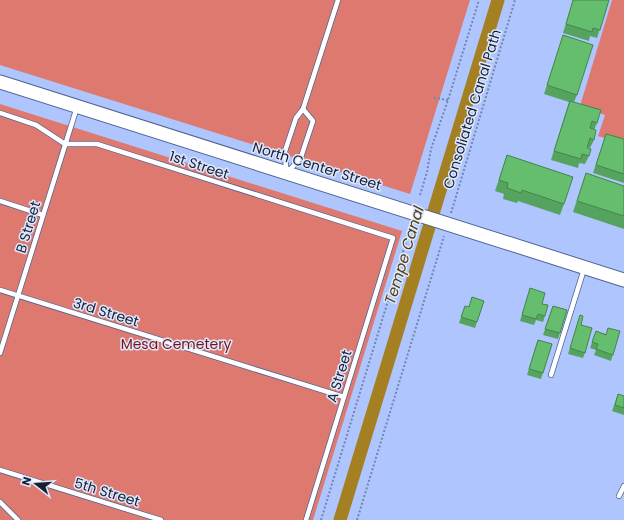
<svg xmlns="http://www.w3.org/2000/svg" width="624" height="520" font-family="Poppins,sans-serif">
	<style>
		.green { fill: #de7970 }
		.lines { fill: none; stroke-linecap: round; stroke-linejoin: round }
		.canal { stroke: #a48023; stroke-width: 13 }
		.lane-casing { stroke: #4f6393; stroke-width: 6 }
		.secondary-casing { stroke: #4f6393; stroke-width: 15 }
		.path { stroke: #7385ae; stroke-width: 2; stroke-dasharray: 2 2; stroke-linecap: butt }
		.lane { stroke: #fff; stroke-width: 4.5 }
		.secondary { stroke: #fff; stroke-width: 13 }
		.wall { fill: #56a35f }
		.building { fill: #64be6e; stroke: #46854d }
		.labels { text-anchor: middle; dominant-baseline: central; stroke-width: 3; stroke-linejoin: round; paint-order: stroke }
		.street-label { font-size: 14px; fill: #171f33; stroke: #dde7fe }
		.park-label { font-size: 14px; fill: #7b1315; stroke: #dde7fe }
		.water-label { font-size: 15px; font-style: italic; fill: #523f0d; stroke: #dde7fe }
	</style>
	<rect width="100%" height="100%" fill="#aec6fd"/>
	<g class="green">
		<polygon points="0,0 470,0 410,194 0,65"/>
		<polygon points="612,0 624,0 624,144 598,136 605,115 580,106"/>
		<polygon points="0,104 402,231 313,520 0,520"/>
	</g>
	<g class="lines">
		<polyline class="canal" points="340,520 498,0"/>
		<g class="lane-casing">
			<g id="lane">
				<polyline points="0,113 36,125 65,144 97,144 393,238 306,520"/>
				<polyline points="286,170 285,151 296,118 303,109 338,0"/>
				<polyline points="288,172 301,157 313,121 303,109"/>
				<polyline points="0,201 43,215"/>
				<polyline points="0,290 344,397"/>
				<polyline points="0,353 77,107"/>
				<polyline points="551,375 584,269"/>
				<polyline points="0,470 161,520"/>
				<polyline points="619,496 624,486"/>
				<polyline points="0,502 18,520"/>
			</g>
		</g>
		<g class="secondary-casing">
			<polyline id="secondary" points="0,82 624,280"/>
		</g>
		<g class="path">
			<polyline points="434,98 448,100"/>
			<polyline points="420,195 427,172 431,149 448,100 479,0"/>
			<polyline points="451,213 515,0"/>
			<polyline points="321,520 409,232"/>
			<polyline points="357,520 444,236"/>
		</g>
		<use href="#lane" class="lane"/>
		<use href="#secondary" class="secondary"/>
	</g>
	<g class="wall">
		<polygon points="573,0 609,0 597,38 590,36 589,41 563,33"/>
		<polygon points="563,35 577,95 574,102 597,123 594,130 594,140 590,148 587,147 587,148 589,156 585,164 579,163 578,168 551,160 569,102 544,94"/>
		<polygon points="606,134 624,139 624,183 593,173"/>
		<polygon points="507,155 564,204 560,215 518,201 517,203 503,199 504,194 495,191"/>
		<polygon points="586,173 624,186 624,229 573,212"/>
		<polygon points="530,288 542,304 545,316 543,322 536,320 534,325 520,321"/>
		<polygon points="472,297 477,322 475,328 459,323 465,306 469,307"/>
		<polygon points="553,306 567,310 558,339 543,335"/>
		<polygon points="580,315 585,353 583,358 568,354"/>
		<polygon points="596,331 606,334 620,331 611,361 594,355 596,350 590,348"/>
		<polygon points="538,340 552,344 541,379 527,375"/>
		<polygon points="618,394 624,396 624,415 612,411"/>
	</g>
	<g class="building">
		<polygon points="573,0 609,0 600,30 593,28 592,32 566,24"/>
		<polygon points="563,35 593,45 577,95 547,85"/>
		<polygon points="570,101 601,110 597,123 592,121 590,128 596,130 594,140 590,138 587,148 591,149 589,156 582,154 581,159 554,151"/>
		<polygon points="606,134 624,139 624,174 596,165"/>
		<polygon points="507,155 573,177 564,204 522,190 521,193 507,188 508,183 499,180"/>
		<polygon points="586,173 624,186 624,216 577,201"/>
		<polygon points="530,288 545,293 542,304 548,305 545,316 538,314 536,319 522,315"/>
		<polygon points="472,297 484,301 477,322 461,317 465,306 469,307"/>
		<polygon points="553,306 567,310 560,333 545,329"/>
		<polygon points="580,315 583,316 581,325 592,328 585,353 570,348"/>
		<polygon points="608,328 620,331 613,355 596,349 598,344 592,342 596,331 606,335"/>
		<polygon points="538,340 552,344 543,373 529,369"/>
		<polygon points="618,394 624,396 624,408 615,405"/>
	</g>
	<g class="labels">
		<g class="street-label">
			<text transform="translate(472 109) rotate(-73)">Consoliated Canal Path</text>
			<text transform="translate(199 165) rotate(18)">1st Street</text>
			<text transform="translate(317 166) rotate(17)">North Center Street</text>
			<text transform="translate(28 227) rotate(-73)">B Street</text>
			<text transform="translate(106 312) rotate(17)">3rd Street</text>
			<text transform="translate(339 376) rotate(-73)">A Street</text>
			<text transform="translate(107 492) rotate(17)">5th Street</text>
		</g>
		<g class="park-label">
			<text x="176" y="344">Mesa Cemetery</text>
		</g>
		<g class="water-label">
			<text transform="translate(404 255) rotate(-73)">Tempe Canal</text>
		</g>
	</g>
	<g transform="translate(36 484) rotate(287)" stroke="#dde7fe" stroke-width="3" paint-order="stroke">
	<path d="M0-3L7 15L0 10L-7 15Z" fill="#171f33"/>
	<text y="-6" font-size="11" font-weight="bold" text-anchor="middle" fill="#171f33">N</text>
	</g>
</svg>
